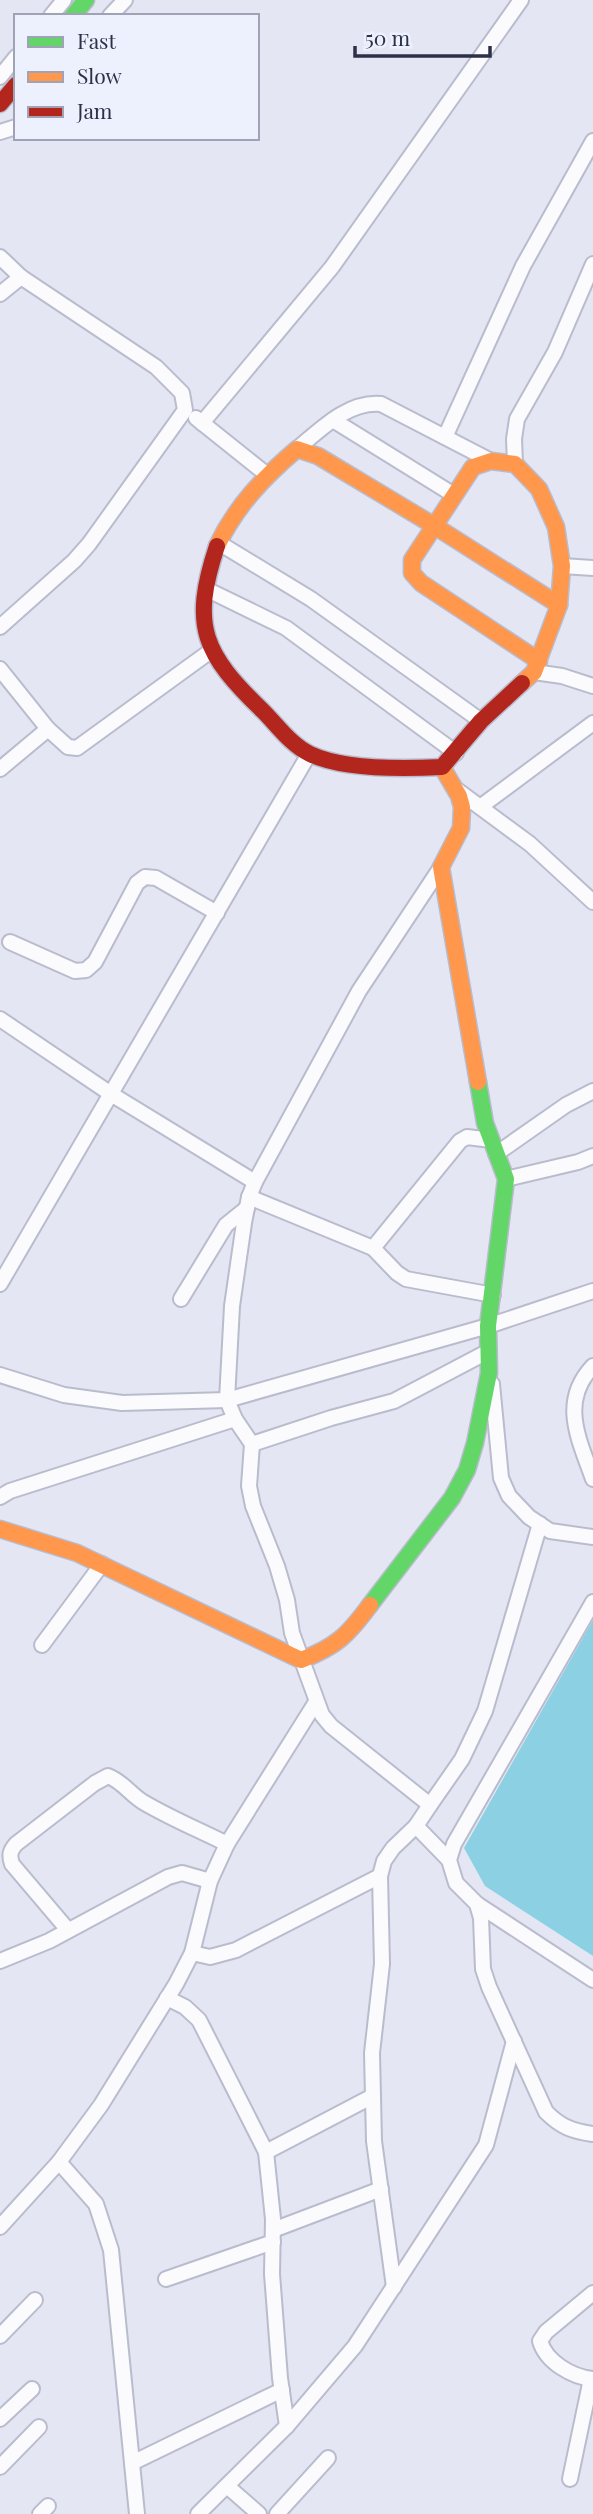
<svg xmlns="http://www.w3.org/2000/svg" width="593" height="2514" font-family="'Playfair Display',serif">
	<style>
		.water { fill: #8cd0e4 }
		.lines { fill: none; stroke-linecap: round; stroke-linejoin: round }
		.street-casing { stroke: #b9bccd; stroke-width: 18 }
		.fast-casing { stroke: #b9bccd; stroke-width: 19 }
		.slow-casing { stroke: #b9bccd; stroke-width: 19 }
		.jam-casing { stroke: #b9bccd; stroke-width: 19 }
		.street { stroke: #fbfbfd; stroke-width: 14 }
		.fast { stroke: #63d668; stroke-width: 16 }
		.slow { stroke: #ff974d; stroke-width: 16 }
		.jam { stroke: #b3261e; stroke-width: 16 }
	</style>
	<rect width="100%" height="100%" fill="#e4e6f4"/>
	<polygon class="water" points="593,1620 593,1956 485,1886 464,1848"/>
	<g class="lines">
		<g class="street-casing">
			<g id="street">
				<polyline points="51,16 64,0"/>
				<polyline points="110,16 125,0"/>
				<polyline points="0,77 16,57"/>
				<polyline points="0,132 16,127"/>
				<polyline points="0,257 21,277 156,367 182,393 185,410 89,544 74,561 0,627"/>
				<polyline points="0,294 21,277"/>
				<polyline points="196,418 266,474"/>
				<polyline points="333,420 454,495"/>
				<polyline points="202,423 332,267 521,0"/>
				<polyline points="445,437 523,266 593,141"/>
				<path d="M297,449C321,429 348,401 381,404L491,461"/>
				<polyline points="515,464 514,439 517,419 555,352 593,264"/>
				<polyline points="219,543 311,599 481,721"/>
				<polyline points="562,566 593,568"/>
				<polyline points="206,589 286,628 456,753"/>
				<polyline points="0,669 48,729"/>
				<polyline points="534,672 562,676 593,686"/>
				<polyline points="0,769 48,729 68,747 77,748 212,650"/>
				<polyline points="457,790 530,844 593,902"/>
				<polyline points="480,807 593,723"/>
				<polyline points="441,867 359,991 255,1182 249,1197 244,1223 232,1306 227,1400 235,1419 252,1444 249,1486 253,1506 277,1566 287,1600 292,1633 322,1715 331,1726 430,1805 416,1826 449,1860"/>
				<polyline points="10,942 75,971 86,970 95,962 137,883 145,877 156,878 217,913"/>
				<polyline points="0,1019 111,1094 255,1182"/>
				<polyline points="496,1154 566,1105 593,1091"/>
				<polyline points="506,1179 578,1162 593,1156"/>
				<polyline points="249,1197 373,1248 397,1273 406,1279 493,1295"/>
				<polyline points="373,1248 460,1141 467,1137 491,1140"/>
				<polyline points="0,1284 309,754"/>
				<polyline points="181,1299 226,1225 247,1208"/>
				<path d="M593,1366C559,1402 579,1439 593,1479"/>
				<polyline points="0,1375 64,1395 122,1403 227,1400 488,1326 593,1291"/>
				<polyline points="492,1384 501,1478 509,1496 529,1517 550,1531 593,1537"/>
				<polyline points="252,1444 331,1418 394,1401 489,1351"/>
				<polyline points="0,1497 10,1491 235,1419"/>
				<path d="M593,1602L454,1844L449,1860L456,1883L477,1904L481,1918L483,1969L489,1987L546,2112C561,2127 572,2131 593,2134"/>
				<polyline points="42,1645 102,1564"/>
				<polyline points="430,1805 462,1759 485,1711 540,1524"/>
				<polyline points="477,1904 593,1980"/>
				<path d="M68,1930L12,1864C9,1855 10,1851 16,1844L95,1783L108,1776C122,1781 130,1794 143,1802C170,1818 199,1830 227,1844"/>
				<polyline points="192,1953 210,1957 236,1950 380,1876"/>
				<polyline points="0,1961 49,1941 168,1877 182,1873 210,1881"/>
				<polyline points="167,1998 185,2007 199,2020 266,2152 273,2219 272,2274 280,2378 287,2426"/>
				<polyline points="266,2152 373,2096"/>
				<polyline points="59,2162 96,2204 111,2250 137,2514"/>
				<polyline points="0,2227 59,2162 101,2105 176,1984 192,1953 210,1881 227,1844 316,1702"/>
				<polyline points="273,2230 381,2189"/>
				<polyline points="166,2279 273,2242"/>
				<polyline points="394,2287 374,2141 372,2053 382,1964 380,1876 384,1861 393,1848 416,1826"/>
				<path d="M593,2293L546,2332L540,2341C546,2362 572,2377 593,2379"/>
				<polyline points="0,2336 35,2300"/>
				<polyline points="0,2419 32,2389"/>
				<polyline points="132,2463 282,2390"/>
				<polyline points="0,2467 39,2427"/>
				<polyline points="570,2479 591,2379"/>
				<polyline points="227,2486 259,2514"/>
				<polyline points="40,2514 48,2506"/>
				<polyline points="198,2514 287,2426 355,2346 486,2145 514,2041"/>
				<polyline points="277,2514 328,2458"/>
			</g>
		</g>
		<g class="fast-casing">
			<g id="fast">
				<polyline points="73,16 86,0"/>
				<polyline points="370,1605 452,1498 467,1470 475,1443 489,1373 488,1326 506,1179 485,1123 478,1082"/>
			</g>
		</g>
		<g class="slow-casing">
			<g id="slow">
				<path d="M217,546C236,506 264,477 297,449L318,456L433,525L559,605"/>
				<polyline points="522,683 534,672 559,605 562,566 556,527 539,489 515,464 491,461 473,467 412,560 412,573 421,583 539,661"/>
				<polyline points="442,767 459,796 462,807 461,828 441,867 478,1082"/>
				<path d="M0,1529L77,1553L301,1660C336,1647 348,1635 370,1605"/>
			</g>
		</g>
		<g class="jam-casing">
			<g id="jam">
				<polyline points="0,104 16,85"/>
				<path d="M217,546C190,627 204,654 263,711C277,725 291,745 310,754C344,770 404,769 442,767L481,721L522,683"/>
			</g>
		</g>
		<use href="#street" class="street"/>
		<use href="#fast" class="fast"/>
		<use href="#slow" class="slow"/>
		<use href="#jam" class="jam"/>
	</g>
	<rect x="14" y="14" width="245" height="126" fill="#edf0fd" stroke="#a0a3b5" stroke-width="2"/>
	<rect x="28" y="37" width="35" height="10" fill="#63d668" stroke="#a0a3b5" stroke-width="2"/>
	<text x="77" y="49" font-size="21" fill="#2c3048">Fast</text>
	<rect x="28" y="72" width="35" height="10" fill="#ff974d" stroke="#a0a3b5" stroke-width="2"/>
	<text x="77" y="84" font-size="21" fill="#2c3048">Slow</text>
	<rect x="28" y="107" width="35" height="10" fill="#b3261e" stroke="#a0a3b5" stroke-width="2"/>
	<text x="77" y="119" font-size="21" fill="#2c3048">Jam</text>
	<path d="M355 46v10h135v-10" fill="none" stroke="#2c3048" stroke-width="3.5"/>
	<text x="365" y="46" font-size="21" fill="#2c3048" stroke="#edf0fd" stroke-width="5" paint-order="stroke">50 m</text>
</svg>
